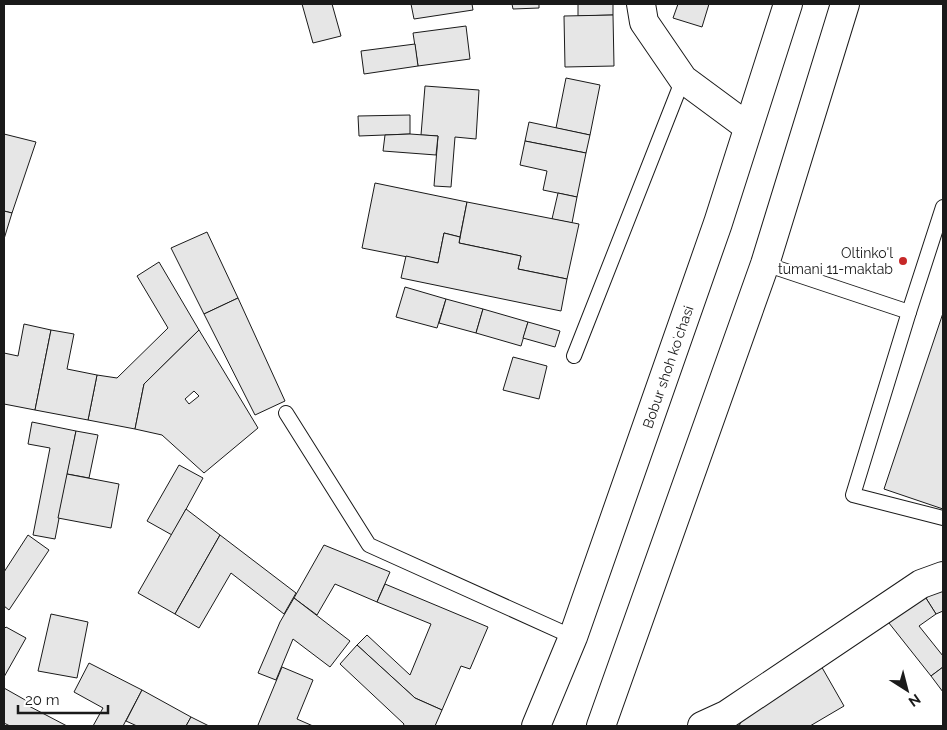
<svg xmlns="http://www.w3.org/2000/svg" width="947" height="730" font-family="Raleway,sans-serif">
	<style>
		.building { fill: #e6e6e6; stroke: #1a1a1a; fill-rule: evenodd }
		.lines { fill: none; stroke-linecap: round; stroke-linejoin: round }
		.lane-casing { stroke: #1a1a1a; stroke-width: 16 }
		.street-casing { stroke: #1a1a1a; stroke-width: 30 }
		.secondary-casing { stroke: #1a1a1a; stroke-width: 30 }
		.lane { stroke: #fff; stroke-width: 14 }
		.street { stroke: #fff; stroke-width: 28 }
		.secondary { stroke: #fff; stroke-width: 28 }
		.poi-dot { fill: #c62828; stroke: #fff; stroke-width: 2 }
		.labels { text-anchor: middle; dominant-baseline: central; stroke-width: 4; stroke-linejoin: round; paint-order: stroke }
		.poi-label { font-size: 14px; fill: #1a1a1a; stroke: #fff; text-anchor: end }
		.street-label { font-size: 14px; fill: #1a1a1a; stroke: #fff }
	</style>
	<rect width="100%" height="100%" fill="#fff"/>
	<g class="building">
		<polygon points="302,4 332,4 341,36 313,43"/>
		<polygon points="411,4 472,4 473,10 414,19"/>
		<polygon points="512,4 539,4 539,8 513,9"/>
		<polygon points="578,4 613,4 613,15 578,16"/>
		<polygon points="678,4 709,4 702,27 673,18"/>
		<polygon points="613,15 614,66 565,67 564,16"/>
		<polygon points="466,26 470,59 418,66 413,33"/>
		<polygon points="415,44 418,66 364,74 361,51"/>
		<polygon points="566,78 600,85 590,135 556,128"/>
		<polygon points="425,86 479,90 476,139 455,137 451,187 434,186 438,136 421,135"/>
		<polygon points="410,115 410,134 359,136 358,116"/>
		<polygon points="529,122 590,135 586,153 525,141"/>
		<polygon points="4,134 36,142 12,213 4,211"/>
		<polygon points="410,134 438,136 436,155 383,151 385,135"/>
		<polygon points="525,141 586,153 577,197 543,190 547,171 520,165"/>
		<polygon points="375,183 467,202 460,237 444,233 438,263 362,248"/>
		<polygon points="558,193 577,197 572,223 552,219"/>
		<polygon points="467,202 579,224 567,279 518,269 521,256 459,243"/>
		<polygon points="4,211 12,213 4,239"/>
		<polygon points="207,232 238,298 204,314 171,248"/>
		<polygon points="444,233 460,237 459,243 521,256 518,269 567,279 561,311 401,278 406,256 438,263"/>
		<polygon points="159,262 199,330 144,384 135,429 88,420 97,375 117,378 168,328 137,276"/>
		<polygon points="405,287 446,299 437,328 396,317"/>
		<polygon points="238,298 285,401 255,415 204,314"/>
		<polygon points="446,299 483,309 476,333 439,323"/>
		<polygon points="483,309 528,322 521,346 476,333"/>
		<polygon points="943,313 943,509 884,489"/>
		<polygon points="528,322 560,331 555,347 523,338"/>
		<polygon points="24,324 51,330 35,410 4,404 4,353 18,356"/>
		<polygon points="51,330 74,334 67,369 97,375 88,420 35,410"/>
		<path d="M199,330L258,428L204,473L162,435L135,429L144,384ZM194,391L199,396L189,404L185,399Z"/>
		<polygon points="513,357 547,366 539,399 503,390"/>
		<polygon points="32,422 76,431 55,539 33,535 50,448 28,444"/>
		<polygon points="76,431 98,435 89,478 67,474"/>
		<polygon points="179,465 203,478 172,535 147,521"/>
		<polygon points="67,474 119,484 111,528 58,518"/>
		<polygon points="186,509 220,535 175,614 138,593"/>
		<polygon points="28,535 49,550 9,610 4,606 4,572"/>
		<polygon points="220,535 296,593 284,614 231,573 199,628 175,614"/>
		<polygon points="324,545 390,572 377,602 335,584 317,615 294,598"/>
		<polygon points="385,584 488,627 470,669 461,666 442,710 415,698 357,645 367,635 410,675 431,624 377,602"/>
		<polygon points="943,589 943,611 936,614 924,595"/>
		<polygon points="924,595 936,614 919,626 943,656 943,667 931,676 885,618"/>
		<polygon points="294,598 350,641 330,667 293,639 276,680 258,673 280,622"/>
		<polygon points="51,614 88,622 77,678 38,671"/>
		<polygon points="6,627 26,638 4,677 4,629"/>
		<polygon points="357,645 415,698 442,710 435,726 403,726 404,724 340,664"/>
		<polygon points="89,663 142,690 123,726 93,726 103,708 74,692"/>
		<polygon points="820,664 844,706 810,726 739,726 748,707"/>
		<polygon points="282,667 313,680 297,719 313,726 261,726 258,725"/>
		<polygon points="943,667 943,692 931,676"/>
		<polygon points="4,688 27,701 25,704 67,726 10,726 4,723"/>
		<polygon points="142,690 191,717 186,726 137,726 126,721"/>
		<polygon points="191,717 209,726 186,726"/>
	</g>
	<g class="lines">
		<g class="lane-casing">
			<g id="lane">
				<polyline points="943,207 909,312 853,495 943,518"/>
				<polyline points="765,264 909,312"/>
				<polyline points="574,356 683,79"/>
				<polyline points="286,413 369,545 573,637"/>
			</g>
		</g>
		<g class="street-casing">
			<g id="street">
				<polyline points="641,4 644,22 683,79 748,127"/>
				<polyline points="702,726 726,715 921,584 943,576"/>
			</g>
		</g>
		<g class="secondary-casing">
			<g id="secondary">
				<polyline points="536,726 573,637 718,223 788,4"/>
				<polyline points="601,726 765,264 845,4"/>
			</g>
		</g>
		<use href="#lane" class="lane"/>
		<use href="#street" class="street"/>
		<use href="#secondary" class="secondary"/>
	</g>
	<circle class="poi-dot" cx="903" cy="261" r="5"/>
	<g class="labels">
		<g class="poi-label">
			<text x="893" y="253">Oltinko'l<tspan x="893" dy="16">tumani 11-maktab</tspan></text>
		</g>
		<g class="street-label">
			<text transform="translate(668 367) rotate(-71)">Bobur shoh koʻchasi</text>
		</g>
	</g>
	<rect width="947" height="730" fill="none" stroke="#1a1a1a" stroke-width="10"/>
	<g transform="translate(907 690) rotate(144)" stroke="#ffffff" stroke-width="4" paint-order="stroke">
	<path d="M0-4L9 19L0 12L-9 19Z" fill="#1a1a1a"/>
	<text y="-8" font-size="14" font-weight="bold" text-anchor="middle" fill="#1a1a1a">N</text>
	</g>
	<path d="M18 705v8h90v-8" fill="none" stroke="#1a1a1a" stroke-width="2.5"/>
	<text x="25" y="705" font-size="15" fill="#1a1a1a" stroke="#ffffff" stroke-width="4" paint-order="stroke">20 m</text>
</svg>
